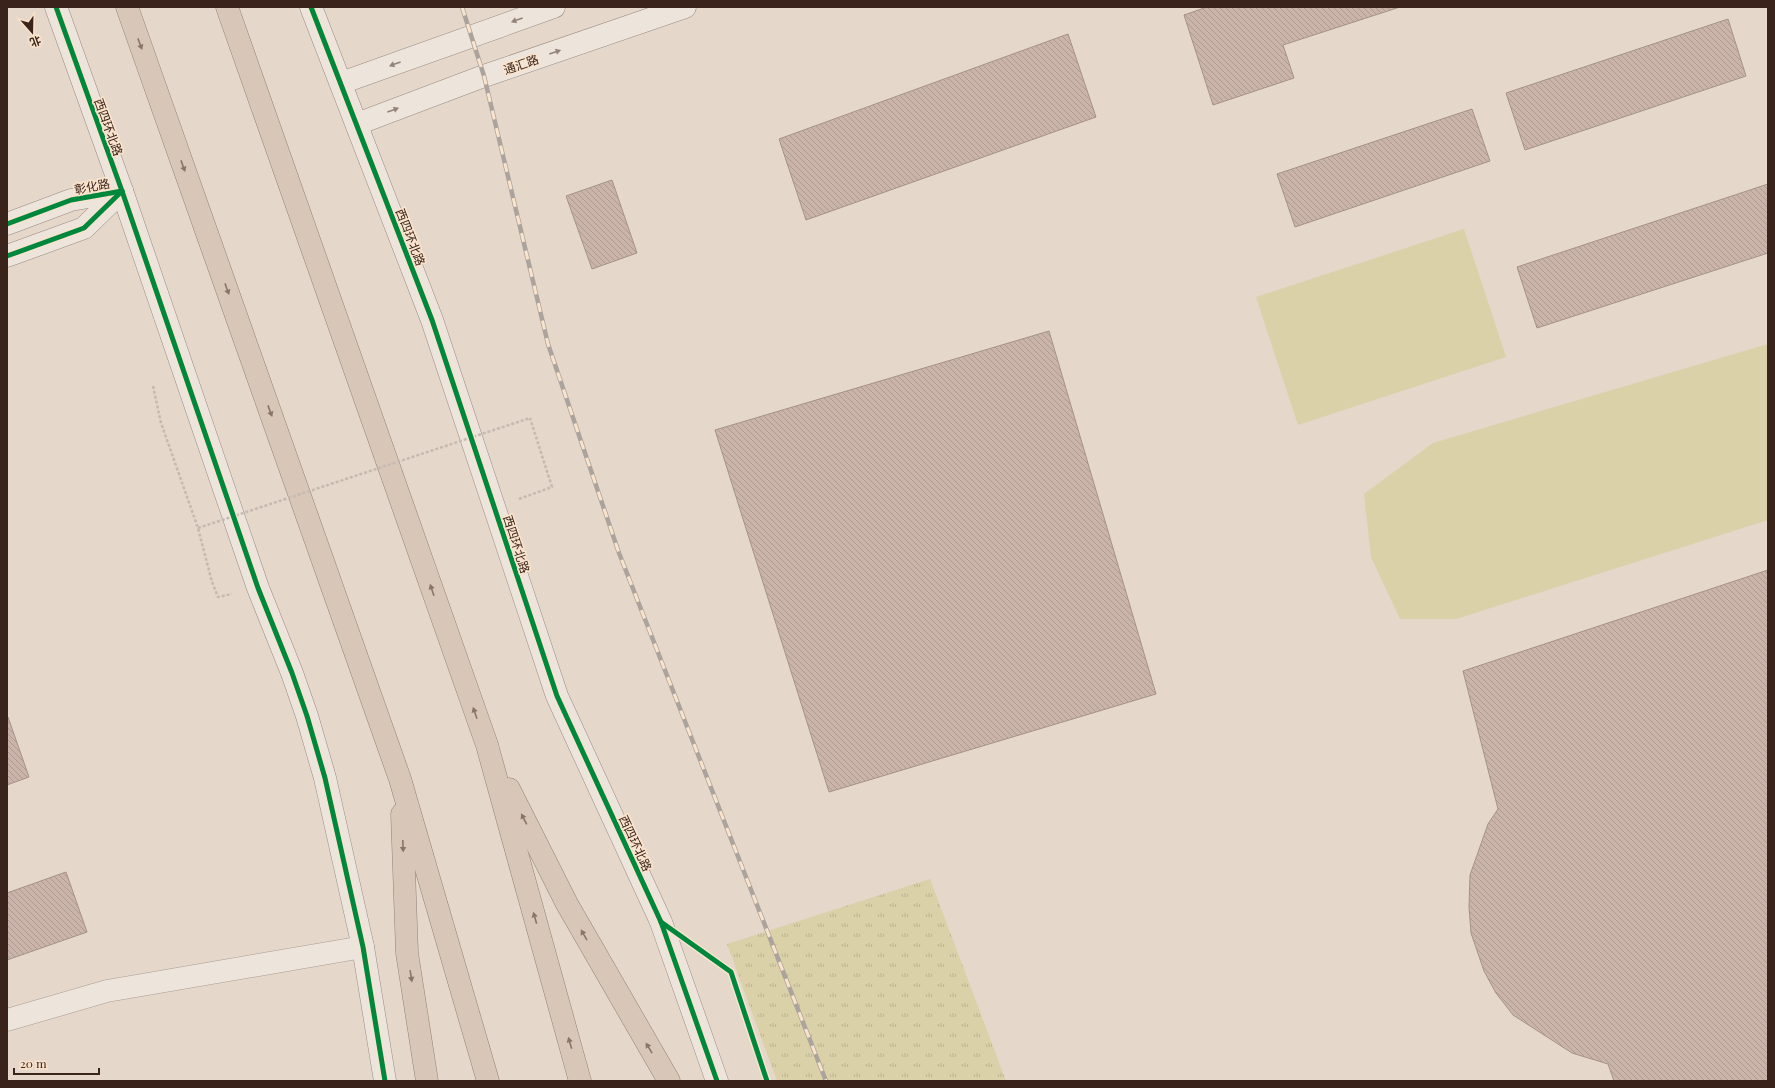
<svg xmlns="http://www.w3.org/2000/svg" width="1775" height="1088" font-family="'Playfair Display','Noto Sans SC',serif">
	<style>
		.grass { fill: url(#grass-tufts) }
		.pitch { fill: #dad1a9 }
		.building { fill: url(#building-back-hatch); stroke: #a59288 }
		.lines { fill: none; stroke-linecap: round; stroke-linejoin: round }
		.street-casing { stroke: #aa9c93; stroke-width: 23 }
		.secondary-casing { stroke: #998c83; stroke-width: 23 }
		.highway-casing { stroke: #8f8279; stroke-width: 23 }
		.path { stroke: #c5bab2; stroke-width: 2.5; stroke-dasharray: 3 2; stroke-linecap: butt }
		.street { stroke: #ede4db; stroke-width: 22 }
		.secondary { stroke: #ede4db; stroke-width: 22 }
		.highway { stroke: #d8c6b9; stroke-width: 22 }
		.rail-casing { stroke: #aba39c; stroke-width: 4.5 }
		.rail { stroke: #f9e3cc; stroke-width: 3; stroke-dasharray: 9; stroke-linecap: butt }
		.path-bridge { stroke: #c5bab2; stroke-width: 2.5; stroke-dasharray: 3 2; stroke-linecap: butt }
		.cycleway-casing { stroke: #f9e3cc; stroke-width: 8 }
		.cycleway { stroke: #00873e; stroke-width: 5 }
		.oneway { fill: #93847a }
		.oneway2 { fill: #88746a }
		.labels { text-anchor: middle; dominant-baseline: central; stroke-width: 3.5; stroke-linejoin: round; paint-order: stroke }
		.street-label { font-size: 12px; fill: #39231a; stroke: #f9e3cc }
	</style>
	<defs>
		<pattern id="grass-tufts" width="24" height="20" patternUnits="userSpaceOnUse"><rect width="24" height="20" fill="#dad1a9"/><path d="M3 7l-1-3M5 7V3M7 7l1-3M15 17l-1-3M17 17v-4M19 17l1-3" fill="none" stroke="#bcb391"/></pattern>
		<pattern id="building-back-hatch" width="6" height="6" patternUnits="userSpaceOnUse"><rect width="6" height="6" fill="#cab4a9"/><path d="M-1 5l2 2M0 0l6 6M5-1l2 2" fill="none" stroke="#ae9a91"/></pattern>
	</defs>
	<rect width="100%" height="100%" fill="#e5d7c9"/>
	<polygon class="grass" points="930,879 1006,1081 777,1081 727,944"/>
	<g class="pitch">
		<polygon points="1464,229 1506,357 1298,425 1256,297"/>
		<polygon points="1768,344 1768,520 1456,619 1400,619 1371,557 1364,494 1433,443"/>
	</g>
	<g class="building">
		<polygon points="1207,7 1400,7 1283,45 1294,78 1213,105 1184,15"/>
		<polygon points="1728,19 1746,76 1525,150 1506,93"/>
		<polygon points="1068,34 1096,117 806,220 779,139"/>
		<polygon points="1472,109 1490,161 1295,227 1277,174"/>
		<polygon points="612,180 637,253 592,269 566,196"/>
		<polygon points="1768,184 1768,253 1537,328 1517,267"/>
		<polygon points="1049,331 1156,694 829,792 715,430"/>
		<polygon points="1768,570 1768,1081 1614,1081 1608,1064 1572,1053 1513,1015 1496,993 1484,971 1471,933 1469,907 1470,875 1488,824 1498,809 1463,671"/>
		<polygon points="8,717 29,777 7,785 7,718"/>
		<polygon points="66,872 87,932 7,960 7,893"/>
	</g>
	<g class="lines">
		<g class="street-casing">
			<polyline id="street" points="7,1020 107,991 363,947"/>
		</g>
		<g class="secondary-casing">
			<g id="secondary">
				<polyline points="56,7 122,191 258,588 292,673 307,716 325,778 363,947 385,1081"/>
				<polyline points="311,7 432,320 557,696 661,922 717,1081"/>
				<polyline points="341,83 554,7"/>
				<polyline points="357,124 484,76 685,7"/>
				<polyline points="7,224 71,200 122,191"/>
				<polyline points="7,256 84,228 122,191"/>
			</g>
		</g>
		<g class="highway-casing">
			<g id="highway">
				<polyline points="127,7 400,779 488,1081"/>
				<polyline points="227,7 487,745 580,1081"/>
				<polyline points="509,789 567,904 669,1081"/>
				<polyline points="402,814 407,953 427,1081"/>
			</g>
		</g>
		<g class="path">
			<polyline points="153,386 161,423 198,528 212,582 218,597 232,594"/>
			<polyline points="519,499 552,487 530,418"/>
		</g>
		<use href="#street" class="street"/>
		<use href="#secondary" class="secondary"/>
		<use href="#highway" class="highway"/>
		<g class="rail-casing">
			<polyline id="rail" points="462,7 484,76 548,344 619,553 826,1081"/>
		</g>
		<use href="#rail" class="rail"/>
		<polyline class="path-bridge" points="198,528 530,418"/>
		<g class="cycleway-casing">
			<g id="cycleway">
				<polyline points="56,7 122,191 258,588 292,673 307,716 325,778 363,947 385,1081"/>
				<polyline points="311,7 432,320 557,696 661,922 717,1081"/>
				<polyline points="7,224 71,200 122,191"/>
				<polyline points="7,256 84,228 122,191"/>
				<polyline points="661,922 731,972 767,1081"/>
			</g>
		</g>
		<use href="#cycleway" class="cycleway"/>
	</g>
	<defs><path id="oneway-solid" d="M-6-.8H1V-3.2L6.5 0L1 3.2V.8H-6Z"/></defs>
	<g class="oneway">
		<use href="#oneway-solid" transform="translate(517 20) rotate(160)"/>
		<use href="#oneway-solid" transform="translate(555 52) rotate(-19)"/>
		<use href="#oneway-solid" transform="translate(395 64) rotate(160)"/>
		<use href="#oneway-solid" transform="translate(393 110) rotate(-20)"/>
	</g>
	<g class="oneway2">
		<use href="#oneway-solid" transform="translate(140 44) rotate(70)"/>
		<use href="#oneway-solid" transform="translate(183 166) rotate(70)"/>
		<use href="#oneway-solid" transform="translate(227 289) rotate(70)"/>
		<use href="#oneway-solid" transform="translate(270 411) rotate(70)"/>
		<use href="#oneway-solid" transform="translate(432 590) rotate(-109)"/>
		<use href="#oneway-solid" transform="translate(475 713) rotate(-109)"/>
		<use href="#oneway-solid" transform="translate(524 819) rotate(-117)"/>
		<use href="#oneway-solid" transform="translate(403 846) rotate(88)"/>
		<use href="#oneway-solid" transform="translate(535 918) rotate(-106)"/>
		<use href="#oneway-solid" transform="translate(584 935) rotate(-120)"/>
		<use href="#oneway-solid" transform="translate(411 976) rotate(81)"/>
		<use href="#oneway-solid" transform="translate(570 1043) rotate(-106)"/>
		<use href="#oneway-solid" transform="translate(649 1048) rotate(-121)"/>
	</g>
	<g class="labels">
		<g class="street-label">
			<text transform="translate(521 64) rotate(-19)">通汇路</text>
			<text transform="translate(109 127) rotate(70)">西四环北路</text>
			<text transform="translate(92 186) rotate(-11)">彰化路</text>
			<text transform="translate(411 237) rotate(69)">西四环北路</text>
			<text transform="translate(517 544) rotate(72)">西四环北路</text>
			<text transform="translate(636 843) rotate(65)">西四环北路</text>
		</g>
	</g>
	<rect width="1775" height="1088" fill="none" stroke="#39231a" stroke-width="16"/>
	<g transform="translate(32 32) rotate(160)" stroke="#f9e3cc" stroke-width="3" paint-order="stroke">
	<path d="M0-3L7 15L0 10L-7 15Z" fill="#39231a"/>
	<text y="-6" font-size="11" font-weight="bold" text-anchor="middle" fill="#39231a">北</text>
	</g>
	<path d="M14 1068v6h85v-6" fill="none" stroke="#39231a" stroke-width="2"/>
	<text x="20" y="1068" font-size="12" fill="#39231a" stroke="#f9e3cc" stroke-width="3" paint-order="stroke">20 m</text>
</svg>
